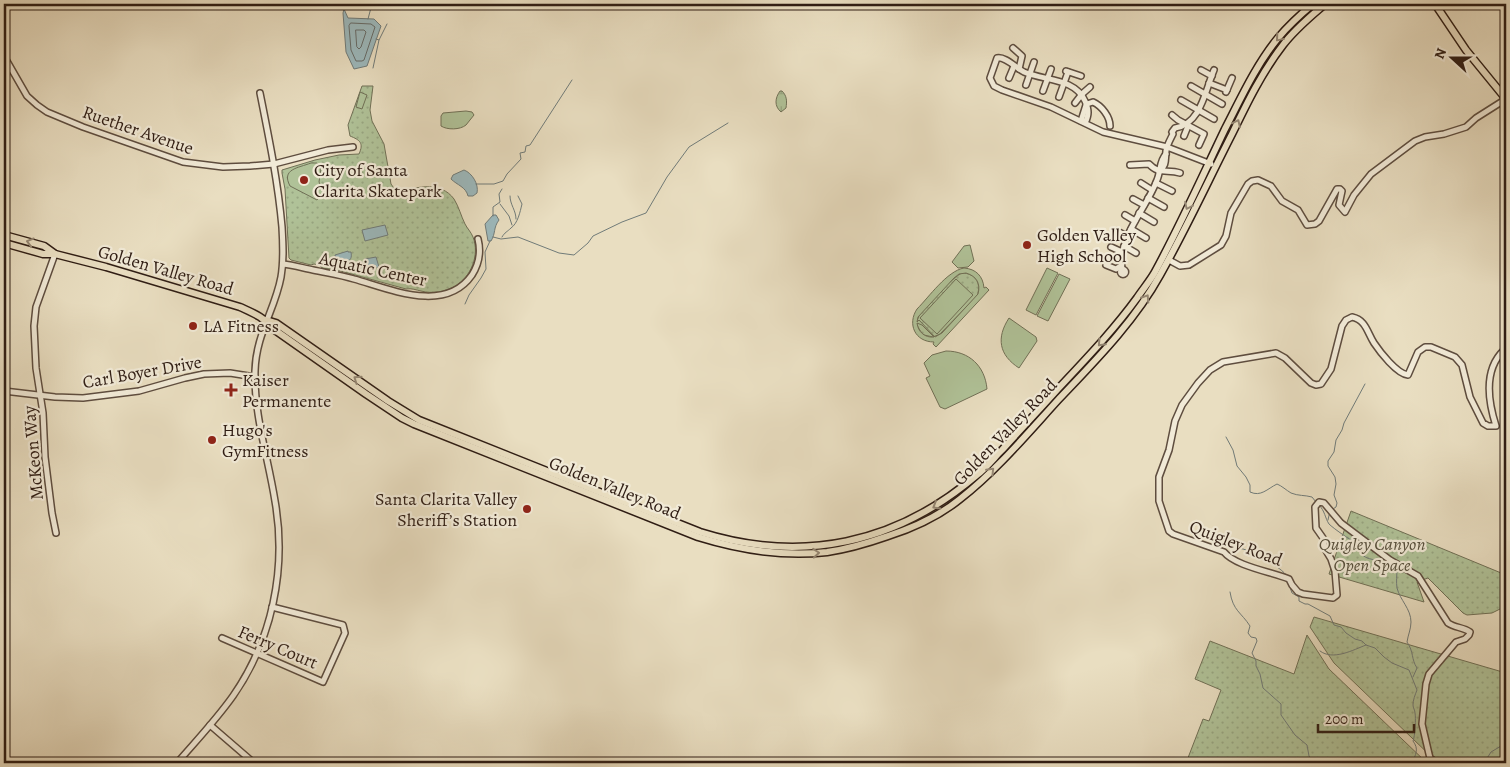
<svg xmlns="http://www.w3.org/2000/svg" width="1510" height="767" font-family="Alegreya,serif">
	<style>
		.grass { fill: url(#grass-dots); stroke: #707056 }
		.wetland { fill: url(#wetland-marsh); stroke: #707056 }
		.pitch { fill: #b0c298; stroke: #707056; fill-rule: evenodd }
		.water { fill: #9cb9bd; stroke: #707b79 }
		.lines { fill: none; stroke-linecap: round; stroke-linejoin: round }
		.shore { stroke: #666b68; stroke-width: 1 }
		.stream { stroke: #707b79; stroke-width: 1 }
		.minor-casing { stroke: #5e4d3f; stroke-width: 8 }
		.major-casing { stroke: #2f1d14; stroke-width: 9 }
		.minor { stroke: #f1ead7; stroke-width: 5 }
		.major { stroke: #e9dec1; stroke-width: 6 }
		.oneway { stroke: #958773 }
		.poi-dot { fill: #8f2418; stroke: #f1ead7; stroke-width: 2 }
		.labels { text-anchor: middle; dominant-baseline: central; stroke-width: 4.5; stroke-linejoin: round; paint-order: stroke }
		.street-label { font-size: 18px; fill: #2f1d14; stroke: #f1ead7 }
		.poi-label { font-size: 18px; fill: #2f1d14; stroke: #f1ead7; text-anchor: start }
		.park-label { font-size: 18px; font-style: italic; fill: #564f3c; stroke: #f1ead7 }
	</style>
	<defs>
		<pattern id="grass-dots" width="8" height="8" patternUnits="userSpaceOnUse" patternTransform="scale(1.25)"><rect width="8" height="8" fill="#b0c298"/><path d="M2 2h.1M6 6h.1" fill="none" stroke="#98a682" stroke-width="1.8" stroke-linecap="round"/></pattern>
		<pattern id="wetland-marsh" width="20" height="14" patternUnits="userSpaceOnUse" patternTransform="scale(1.25)"><rect width="20" height="14" fill="#b0c298"/><path d="M1 5h8M5 5V1M11 12h8M15 12V8" fill="none" stroke="#98a682"/></pattern>
	</defs>
	<rect width="100%" height="100%" fill="#e9dec1"/>
	<filter id="stains"><feTurbulence type="fractalNoise" baseFrequency=".004" numOctaves="4"/><feColorMatrix values="0 0 0 0 .2 0 0 0 0 .09 0 0 0 0 .02 0 0 0 .5 -.17"/></filter>
	<radialGradient id="worn" r=".72"><stop offset=".6" stop-color="#630" stop-opacity="0"/><stop offset="1" stop-color="#630" stop-opacity=".3"/></radialGradient>
	<g class="grass">
		<path d="M362,86H373L370,110L372,121L384,144L391,184L398,194C415,186 441,181 454,199C459,207 461,216 465,224C467,228 471,232 473,237C480,255 471,277 455,286C445,292 432,294 421,291C416,290 412,288 406,289L337,270L322,268L320,265L314,264L311,265L291,260L289,258L285,189L282,173V170L315,160L339,155L359,154C364,143 360,140 350,136L348,125Z"/>
		<path d="M962,273C975,273 982,283 977,296L940,334L933,337L924,335C919,330 915,324 918,318C921,310 954,276 962,273Z"/>
		<polygon points="1351,511 1506,575 1506,606 1492,613 1467,615 1463,613 1428,578 1417,582 1424,602 1329,574"/>
		<polygon points="1314,617 1506,673 1506,763 1438,763 1334,663 1310,627"/>
		<polygon points="1307,635 1329,669 1427,763 1186,763 1203,719 1209,721 1221,690 1195,679 1210,641 1294,674"/>
	</g>
	<path class="wetland" d="M780,91H782C787,96 787,101 786,108L781,112C774,106 775,98 780,91Z"/>
	<g class="pitch">
		<polygon points="360,92 367,95 362,109 356,107"/>
		<path d="M466,111L472,112L474,115C471,118 469,122 466,125C460,130 447,130 441,126V116L443,113Z"/>
		<path d="M311,163H317L321,168L319,182L324,193L317,200L290,186C281,169 298,168 311,163Z"/>
		<polygon points="970,245 974,261 968,267 958,268 952,262 964,246"/>
		<path d="M964,268C976,269 983,276 984,288L986,287L989,290L936,347L933,344L934,342C915,342 907,324 917,309C929,297 947,271 964,268ZM966,273C976,276 981,283 978,294L942,333L935,337L919,320L917,322L918,317L954,278L959,274ZM917,323L922,325L934,337C925,338 918,332 917,323Z"/>
		<polygon points="1047,268 1058,273 1036,315 1026,310"/>
		<polygon points="1059,274 1070,279 1048,321 1037,316"/>
		<polygon points="956,279 973,295 937,334 920,318"/>
		<path d="M1009,318L1036,337L1037,341L1019,368C999,355 996,338 1009,318Z"/>
		<path d="M946,351C969,351 985,366 987,389L945,409L940,407L926,378L930,376L924,363L932,355Z"/>
	</g>
	<g class="water">
		<polygon points="344,9 348,18 374,19 381,26 367,66 354,69 346,52 343,13"/>
		<path d="M464,170C472,173 479,184 477,193L473,196H468C466,187 457,185 451,179L453,175Z"/>
		<path d="M493,215H496L499,220C493,228 496,233 491,241H488L485,224Z"/>
		<polygon points="385,225 388,235 365,241 362,230"/>
		<path d="M348,251V252H351C352,258 351,260 345,263L344,259L336,261L335,255Z"/>
		<polygon points="376,257 379,267 367,270 365,259"/>
	</g>
	<g class="lines">
		<g class="shore">
			<polygon points="351,23 371,24 375,27 364,60 362,61 356,61 351,50 349,26"/>
			<polygon points="356,30 364,30 366,32 361,47 359,49 357,47"/>
		</g>
		<g class="stream">
			<polyline points="368,19 372,4"/>
			<polyline points="376,39 379,40 387,24"/>
			<polyline points="373,68 379,40"/>
			<polyline points="476,184 494,184 503,181 507,174 521,159 520,153 525,152 526,146 530,145 572,80"/>
			<path d="M510,196C510,205 516,210 516,219"/>
			<polyline points="500,204 509,216 512,225"/>
			<polyline points="493,216 493,207 500,202 499,194 502,189"/>
			<polyline points="493,237 501,239 518,237 559,253 574,255 588,243 593,236 622,222 646,213 667,177 689,147 728,123"/>
			<path d="M502,237C505,232 507,232 511,228C518,223 520,212 522,204L518,196"/>
			<polyline points="465,304 469,295 481,278 486,269 485,252 490,241"/>
			<path d="M1226,437L1233,450L1237,466L1246,477L1250,485V492C1261,497 1267,489 1277,484C1282,486 1286,490 1291,493C1298,496 1305,495 1312,497L1316,502"/>
			<path d="M1319,505C1325,511 1325,518 1329,524C1333,528 1351,541 1357,543C1360,564 1377,557 1390,564"/>
			<polyline points="1333,509 1336,507 1337,503 1334,495 1336,484 1335,477 1328,466 1328,461 1334,452 1336,440 1342,430 1344,423 1365,384"/>
			<polyline points="1328,520 1330,511"/>
			<path d="M1231,549C1235,549 1240,548 1243,549C1254,552 1281,567 1287,576"/>
			<path d="M1394,566L1397,568C1397,575 1396,582 1397,588C1400,600 1411,609 1411,622C1411,629 1408,635 1407,642C1414,652 1411,659 1417,668L1413,677"/>
			<path d="M1288,582L1292,593L1299,597V601L1305,604H1308L1330,616L1334,625L1341,627L1346,633L1355,639L1362,641L1366,645L1375,648L1384,657L1392,663L1409,670L1417,690C1415,695 1413,700 1413,705C1413,708 1415,710 1415,713C1416,717 1415,737 1413,741C1419,749 1416,754 1412,763"/>
			<path d="M1230,592C1233,611 1241,612 1250,626L1248,633L1251,637L1256,638L1257,641L1252,653L1256,661V666L1260,674L1263,688L1281,704V715L1295,735L1307,745L1309,756L1313,763"/>
			<path d="M1320,651C1333,661 1353,650 1366,645"/>
			<polyline points="1484,763 1491,752 1506,743"/>
		</g>
		<g class="minor-casing">
			<g id="minor">
				<polyline points="1013,48 1022,56 1019,69"/>
				<polyline points="4,56 27,96 37,105 47,112 83,127 183,162 223,167 250,166 274,164 328,150 353,147"/>
				<polyline points="1201,70 1212,76"/>
				<polyline points="1066,71 1081,76"/>
				<polyline points="1009,78 1014,66"/>
				<polyline points="1209,83 1227,90"/>
				<polyline points="1026,85 1034,62"/>
				<polyline points="1191,86 1222,104"/>
				<polyline points="1043,91 1051,69"/>
				<polyline points="1226,92 1232,78"/>
				<polyline points="1059,97 1068,72"/>
				<polyline points="1181,100 1214,119"/>
				<polyline points="1075,103 1082,94 1090,87"/>
				<path d="M1087,104L1093,102C1102,106 1110,117 1110,126"/>
				<polyline points="1172,115 1178,120 1204,134 1199,145"/>
				<polyline points="1081,121 1086,105"/>
				<path d="M1085,123C1089,115 1089,110 1085,101C1075,78 1045,81 1024,72C1016,68 1005,56 997,58L990,78L994,86L1002,90L1051,107L1103,132L1167,147L1211,164"/>
				<polyline points="1184,136 1188,126"/>
				<path d="M1130,165L1149,164C1159,175 1167,169 1180,173"/>
				<path d="M1159,172C1167,165 1165,160 1166,151C1167,145 1170,140 1173,134L1172,132L1175,128C1201,124 1205,91 1214,70"/>
				<polyline points="1141,183 1152,190"/>
				<polyline points="1156,183 1172,191"/>
				<polyline points="1148,198 1164,207"/>
				<polyline points="1133,199 1144,205"/>
				<polyline points="1139,213 1154,222"/>
				<polyline points="1125,215 1135,221"/>
				<polyline points="1131,229 1146,238"/>
				<polyline points="1117,231 1127,236"/>
				<polyline points="1124,246 1136,253"/>
				<polyline points="1111,247 1122,252"/>
				<polyline points="55,254 36,307 34,326 36,368 43,413 45,457 52,513 56,533"/>
				<polyline points="1169,260 1180,266 1189,265 1221,245 1226,236 1231,213 1248,184 1252,181 1258,180 1271,186 1282,201 1298,210 1307,225 1315,224 1319,221 1337,189 1340,189 1342,191 1339,205 1345,212 1354,195 1371,174 1415,141 1425,137 1444,134 1466,127 1476,118 1506,99"/>
				<path d="M283,264C293,265 303,268 313,270C327,273 341,275 354,279C390,289 445,314 472,275C479,264 481,251 478,239"/>
				<polyline points="1106,265 1116,269 1121,266"/>
				<circle cx="1123" cy="272" r="2.5"/>
				<path d="M1122,270C1118,235 1146,210 1157,180C1161,171 1159,161 1166,154"/>
				<polyline points="4,391 55,397 83,398 139,391 185,378 204,374 230,373 255,377"/>
				<polyline points="222,638 323,682 345,633 343,625 272,607"/>
				<polyline points="210,725 254,763"/>
				<path d="M177,763C196,741 216,720 233,696C272,640 287,569 275,501C268,457 254,416 255,371C256,334 275,310 281,277C284,260 283,244 282,227C278,182 269,138 260,93"/>
				<path d="M1437,763L1430,758L1429,754L1422,724L1426,684L1429,674L1456,642L1465,639L1469,635L1470,632C1463,627 1455,628 1448,623L1418,576L1390,560L1341,523L1324,503L1319,502L1315,507L1316,528L1323,538L1325,549L1331,559L1335,571L1337,595L1333,598L1303,594L1298,592L1292,585L1289,579C1272,572 1235,566 1224,552L1173,534L1169,531L1159,501V477L1169,450L1175,421L1182,405L1198,383L1210,370L1223,362L1276,353L1285,358L1311,383L1316,385L1321,384L1331,369L1342,326L1346,320L1352,317C1366,320 1367,332 1374,343C1380,352 1397,374 1408,375L1418,352L1425,347H1431L1455,357L1462,365L1470,397L1483,423L1488,426H1496C1488,401 1483,370 1504,350H1506"/>
			</g>
		</g>
		<g class="major-casing">
			<g id="major">
				<polyline points="1435,4 1466,50 1506,99"/>
				<polyline points="4,235 44,246 55,254"/>
				<path d="M4,243L43,254H55L106,267L240,307C253,313 264,317 272,328L366,394L402,418L414,424L698,537C740,550 783,557 827,552C848,549 868,543 888,536C913,528 939,516 960,499C996,471 1027,434 1058,400C1095,361 1134,322 1160,275C1186,229 1208,181 1232,134C1247,103 1262,72 1283,45C1295,29 1310,17 1325,4"/>
				<path d="M266,320L276,323L388,401L419,420L700,532C802,564 896,544 977,475C986,468 994,458 1002,450C1020,430 1038,411 1056,391C1084,361 1113,331 1137,298C1143,289 1150,281 1155,272C1180,226 1202,177 1225,129C1241,98 1256,65 1278,38C1289,25 1301,14 1313,4"/>
			</g>
		</g>
		<use href="#minor" class="minor"/>
		<use href="#major" class="major"/>
	</g>
	<defs><path id="oneway-chevron" d="M-2-3.5L2.5 0L-2 3.5" fill="none" stroke-width="1.6" stroke-linecap="round" stroke-linejoin="round" transform="scale(1.25)"/></defs>
	<g class="oneway">
		<use href="#oneway-chevron" transform="translate(1279 38) rotate(130)"/>
		<use href="#oneway-chevron" transform="translate(1237 123) rotate(-64)"/>
		<use href="#oneway-chevron" transform="translate(1188 206) rotate(116)"/>
		<use href="#oneway-chevron" transform="translate(30 242) rotate(-164)"/>
		<use href="#oneway-chevron" transform="translate(1146 298) rotate(-57)"/>
		<use href="#oneway-chevron" transform="translate(1101 343) rotate(133)"/>
		<use href="#oneway-chevron" transform="translate(357 379) rotate(-145)"/>
		<use href="#oneway-chevron" transform="translate(991 471) rotate(-46)"/>
		<use href="#oneway-chevron" transform="translate(936 506) rotate(149)"/>
		<use href="#oneway-chevron" transform="translate(816 553) rotate(-5)"/>
	</g>
	<g class="poi-dot">
		<circle cx="304" cy="180" r="5"/>
		<circle cx="1027" cy="245" r="5"/>
		<circle cx="193" cy="326" r="5"/>
		<path d="M228.5 382.5h5v5h5v5h-5v5h-5v-5h-5v-5h5z"/>
		<circle cx="212" cy="440" r="5"/>
		<circle cx="527" cy="509" r="5"/>
	</g>
	<g class="labels">
		<g class="street-label">
			<text transform="translate(138 130) rotate(19)">Ruether Avenue</text>
			<text transform="translate(373 269) rotate(12)">Aquatic Center</text>
			<text transform="translate(166 270) rotate(16)">Golden Valley Road</text>
			<text transform="translate(142 372) rotate(-10)">Carl Boyer Drive</text>
			<text transform="translate(1005 432) rotate(-46)">Golden Valley Road</text>
			<text transform="translate(33 453) rotate(-95)">McKeon Way</text>
			<text transform="translate(615 488) rotate(22)">Golden Valley Road</text>
			<text transform="translate(1236 543) rotate(21)">Quigley Road</text>
			<text transform="translate(278 647) rotate(23)">Ferry Court</text>
		</g>
		<g class="poi-label">
			<text x="314" y="170">City of Santa<tspan x="314" dy="21">Clarita Skatepark</tspan></text>
			<text x="1037" y="235">Golden Valley<tspan x="1037" dy="21">High School</tspan></text>
			<text x="203" y="326">LA Fitness</text>
			<text x="242" y="380">Kaiser<tspan x="242" dy="21">Permanente</tspan></text>
			<text x="222" y="430">Hugo's<tspan x="222" dy="21">GymFitness</tspan></text>
			<text x="517" y="499" text-anchor="end">Santa Clarita Valley<tspan x="517" dy="21">Sheriff’s Station</tspan></text>
		</g>
		<g class="park-label">
			<text x="1372" y="544">Quigley Canyon<tspan x="1372" dy="21">Open Space</tspan></text>
		</g>
	</g>
	<rect width="1510" height="767" fill="none" stroke="#e9dec1" stroke-width="20"/>
	<rect x="5" y="5" width="1500" height="757" fill="none" stroke="#2f1d14" stroke-width="2.5"/>
	<rect x="10" y="10" width="1490" height="747" fill="none" stroke="#2f1d14"/>
	<g transform="translate(1452 58) rotate(291)" stroke="#f1ead7" stroke-width="4" paint-order="stroke">
	<path d="M0-4L9 19L0 12L-9 19Z" fill="#2f1d14"/>
	<text y="-8" font-size="14" font-weight="bold" text-anchor="middle" fill="#2f1d14">N</text>
	</g>
	<path d="M1318 724v8h96v-8" fill="none" stroke="#2f1d14" stroke-width="2.5"/>
	<text x="1325" y="724" font-size="15" fill="#2f1d14" stroke="#f1ead7" stroke-width="4" paint-order="stroke">200 m</text>
	<rect width="100%" height="100%" filter="url(#stains)"/>
	<rect width="100%" height="100%" fill="url(#worn)"/>
</svg>
